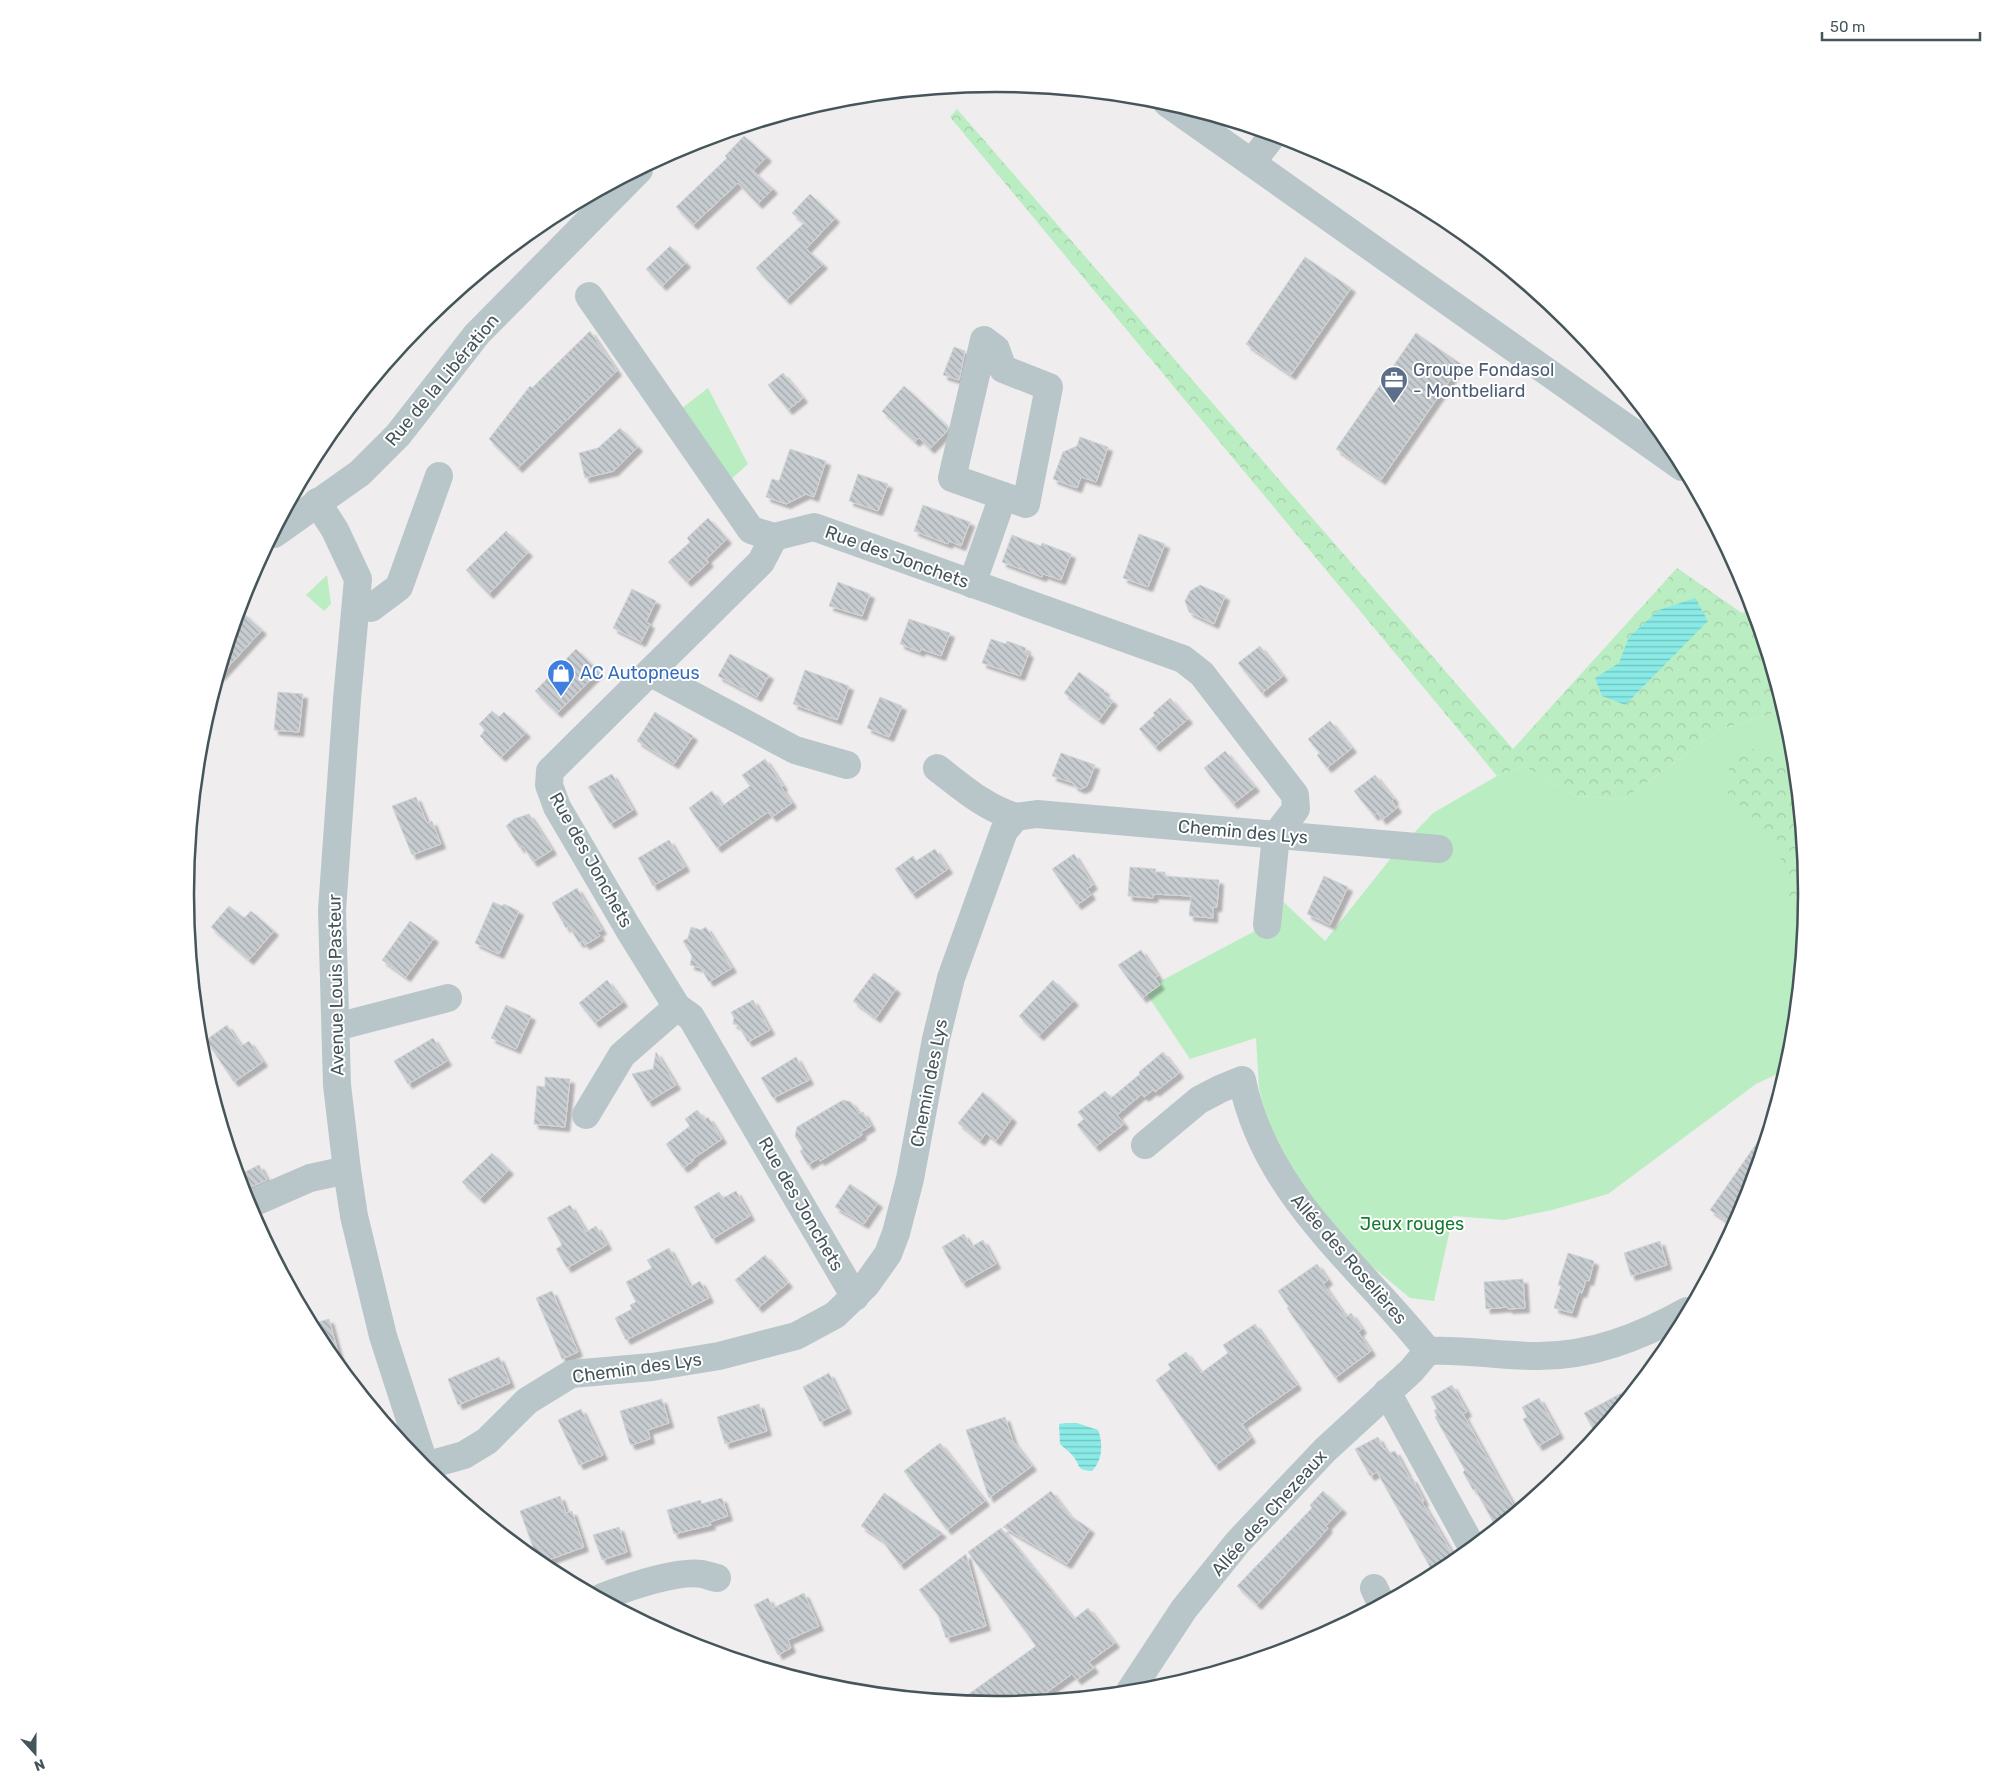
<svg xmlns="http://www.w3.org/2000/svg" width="1992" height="1788" font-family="Rubik,sans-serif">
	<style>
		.green { fill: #bbedc2 }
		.forest { fill: url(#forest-crowns) }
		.water { fill: url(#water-rules) }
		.building { fill: url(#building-back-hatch); stroke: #d1d5d9; filter: url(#shadow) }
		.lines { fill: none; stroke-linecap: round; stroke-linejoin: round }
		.minor { stroke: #b8c6ca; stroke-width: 28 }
		.labels { text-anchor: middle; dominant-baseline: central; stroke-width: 4; stroke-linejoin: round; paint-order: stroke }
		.service-label { font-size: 18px; fill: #4e5e75; stroke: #fff; text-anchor: start }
		.street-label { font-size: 18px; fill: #46555a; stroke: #fff }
		.shop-label { font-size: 18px; fill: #366cbe; stroke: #fff; text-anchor: start }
		.park-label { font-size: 18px; fill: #187a31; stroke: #fff }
		.rim { fill: none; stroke: #46555a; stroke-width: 2.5 }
	</style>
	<defs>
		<pattern id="forest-crowns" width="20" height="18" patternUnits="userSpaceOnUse" patternTransform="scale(1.25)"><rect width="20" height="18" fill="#bbedc2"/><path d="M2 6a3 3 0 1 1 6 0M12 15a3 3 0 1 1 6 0" fill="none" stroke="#a2cda9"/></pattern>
		<pattern id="water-rules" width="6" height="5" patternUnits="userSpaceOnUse" patternTransform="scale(1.25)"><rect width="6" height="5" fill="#89eae6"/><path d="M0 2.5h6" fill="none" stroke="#72c0bd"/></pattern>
		<pattern id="building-back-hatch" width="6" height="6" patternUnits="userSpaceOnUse" patternTransform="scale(1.25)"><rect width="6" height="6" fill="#c7ccd0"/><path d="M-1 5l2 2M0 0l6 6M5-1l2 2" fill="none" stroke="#a3a8ac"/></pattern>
		<filter id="shadow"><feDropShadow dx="4.5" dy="4.5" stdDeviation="1" flood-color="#0004"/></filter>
	</defs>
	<rect width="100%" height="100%" fill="#f0edee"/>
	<g class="green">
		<polygon points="708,388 748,464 727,483 677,412"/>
		<polygon points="327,575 331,604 324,611 306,595"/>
		<polygon points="1783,710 1791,736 1806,894 1791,1052 1785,1070 1756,1084 1608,1194 1552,1210 1504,1220 1453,1216 1434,1301 1410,1298 1337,1237 1299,1185 1268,1126 1259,1088 1256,1038 1190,1059 1144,990 1266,925 1273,892 1325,941 1395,853 1433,813 1497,776 1524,766 1576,796 1624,799 1721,729"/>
	</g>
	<g class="forest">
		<polygon points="957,109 1513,749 1677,568 1742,613 1752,608 1783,710 1721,729 1624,799 1576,796 1524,766 1497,776 950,117"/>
		<polygon points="1747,749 1758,749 1794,774 1806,895 1789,900 1786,868 1760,824 1728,794 1729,769"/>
	</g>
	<g class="water">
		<polygon points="1695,598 1708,621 1625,705 1602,696 1595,678 1619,663 1629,637 1659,610"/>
		<path d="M1066,1423H1077L1098,1430C1103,1443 1103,1460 1092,1471C1076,1470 1081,1466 1073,1456C1070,1452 1064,1448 1060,1444L1059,1424Z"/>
	</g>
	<g class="building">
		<polygon points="744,136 767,157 753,171 773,189 758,204 738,183 693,225 676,207 727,158 725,156"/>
		<polygon points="810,194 835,218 806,249 823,264 786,300 756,268 804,223 792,213"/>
		<polygon points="670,246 686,263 662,286 646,269"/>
		<polygon points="1305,257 1351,288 1291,375 1246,344"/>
		<polygon points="590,331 617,371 518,468 489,439 530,386 532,388"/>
		<polygon points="1416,333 1461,364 1381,480 1336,449"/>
		<polygon points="954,347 965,351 959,380 943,375"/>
		<polygon points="783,373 803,398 788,410 768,385"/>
		<polygon points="904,386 948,427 947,431 930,449 919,438 915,442 882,411"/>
		<polygon points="620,428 638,447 614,471 585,478 579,453 598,448"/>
		<polygon points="1080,437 1108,447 1096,482 1081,477 1077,488 1053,479 1063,452 1077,446"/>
		<polygon points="790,449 826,461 814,497 806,494 786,504 766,497 772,479 779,481"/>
		<polygon points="858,474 888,484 878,511 849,501"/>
		<polygon points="923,505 970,522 961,546 949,541 948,544 914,531"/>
		<polygon points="708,518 727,539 706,559 709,562 687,582 668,562 690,542 687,538"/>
		<polygon points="506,531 528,552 489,594 466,570"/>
		<polygon points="1139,534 1165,544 1148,587 1123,578"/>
		<polygon points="1012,535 1041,546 1042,543 1071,554 1061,580 1043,574 1042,577 1002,562"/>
		<polygon points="838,582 870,594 862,616 829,606"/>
		<polygon points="1200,585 1225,596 1214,624 1189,612 1185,601 1190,591"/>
		<polygon points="632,589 656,601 646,622 650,624 641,642 613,628"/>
		<polygon points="243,613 262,630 219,677 236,621"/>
		<polygon points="909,619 950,633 941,656 921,649 920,652 900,644"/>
		<polygon points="991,639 1006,644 1007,641 1026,648 1025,652 1029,653 1020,676 982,663"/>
		<polygon points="1260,646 1283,676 1262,693 1238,663"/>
		<polygon points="576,649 599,672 557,713 535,691"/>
		<polygon points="730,654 769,675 757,697 718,676"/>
		<polygon points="805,670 849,686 837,720 793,704"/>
		<polygon points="1079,672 1105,691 1103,694 1113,701 1099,720 1064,693"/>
		<polygon points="278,692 303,694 299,732 274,730"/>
		<polygon points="880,697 902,706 889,737 867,728"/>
		<polygon points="1170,698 1188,719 1155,747 1139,729 1155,715 1153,713"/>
		<polygon points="492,711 499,717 504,712 526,733 501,757 480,736 485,730 479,724"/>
		<polygon points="655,712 693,736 674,764 637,741"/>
		<polygon points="1330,721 1352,748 1327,768 1317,755 1320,753 1308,739"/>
		<polygon points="1225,751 1255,787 1233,804 1204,768"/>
		<polygon points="1061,753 1095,765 1087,786 1081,789 1074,786 1073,783 1052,776"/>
		<polygon points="765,759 783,786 781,787 792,803 772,817 768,812 717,848 689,808 712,791 722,806 750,786 742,775"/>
		<polygon points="612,774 633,810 610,824 588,787"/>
		<polygon points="1375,775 1394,799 1392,801 1397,808 1382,820 1377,813 1374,816 1354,791"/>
		<polygon points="416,797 427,823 432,821 441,844 412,855 392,806"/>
		<polygon points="529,814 552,850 533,862 523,846 520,848 506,826 514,819"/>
		<polygon points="669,840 685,867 653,886 638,858"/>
		<polygon points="935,849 948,869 912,894 895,869 913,856 916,861"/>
		<polygon points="1074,854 1093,885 1087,889 1091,895 1077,905 1052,869"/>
		<polygon points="1130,867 1156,869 1155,872 1165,872 1165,876 1219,880 1217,907 1213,907 1213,918 1189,916 1191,896 1154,894 1153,898 1128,896"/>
		<polygon points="1324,876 1348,887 1330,925 1307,914"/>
		<polygon points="577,888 602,930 597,932 600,936 585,945 583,941 579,943 569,926 566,928 552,903"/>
		<polygon points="493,902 502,906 504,904 519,911 499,954 475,943"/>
		<polygon points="229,906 244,918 251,911 274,931 249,960 211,927"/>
		<polygon points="410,921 434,938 406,977 382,960"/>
		<polygon points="691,927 701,930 706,927 732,968 709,982 701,968 690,965 692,956 683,941 688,938"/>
		<polygon points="1141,950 1158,976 1155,978 1160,985 1142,998 1118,965"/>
		<polygon points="874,973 896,989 876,1018 853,1001"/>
		<polygon points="607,980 623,1002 595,1023 579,1003"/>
		<polygon points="1053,980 1074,1001 1039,1036 1019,1016"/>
		<polygon points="753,1000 770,1030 748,1042 738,1025 733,1024 734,1018 731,1012"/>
		<polygon points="506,1005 531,1016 516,1049 491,1038"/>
		<polygon points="227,1025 241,1046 249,1041 263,1062 234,1082 206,1040"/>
		<polygon points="433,1038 447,1061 408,1084 394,1061"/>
		<polygon points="656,1052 676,1085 648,1102 632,1074 653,1069"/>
		<polygon points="1163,1052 1179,1073 1155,1092 1153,1090 1144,1097 1142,1094 1117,1115 1124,1124 1095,1147 1077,1125 1084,1119 1078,1112 1105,1091 1111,1098 1140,1074 1139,1072"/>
		<polygon points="796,1057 809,1080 773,1098 761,1078"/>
		<polygon points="545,1077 570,1079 565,1127 534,1124 537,1086 545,1087"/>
		<polygon points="983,1092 1012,1118 996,1141 986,1133 980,1141 958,1123"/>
		<polygon points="843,1100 851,1102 859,1114 863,1112 871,1126 861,1132 862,1135 820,1161 819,1158 808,1165 800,1151 803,1149 795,1136 797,1127"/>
		<polygon points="697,1110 705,1120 708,1117 722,1139 694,1158 693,1161 683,1168 666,1144 690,1126 685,1119"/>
		<polygon points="1761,1137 1764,1138 1747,1195 1727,1221 1710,1210"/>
		<polygon points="492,1153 509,1170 480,1199 462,1182"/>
		<polygon points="259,1165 267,1180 243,1190 239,1175"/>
		<polygon points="850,1184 878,1203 864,1224 835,1207"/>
		<polygon points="736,1191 750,1216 712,1239 694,1207 719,1192 723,1198"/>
		<polygon points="570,1205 586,1232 596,1226 607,1245 567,1268 556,1249 562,1245 547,1218"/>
		<polygon points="964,1234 971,1247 983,1240 996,1264 962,1283 942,1247"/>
		<polygon points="1660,1241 1667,1265 1631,1276 1624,1253"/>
		<polygon points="669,1248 690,1287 700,1281 709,1298 626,1340 615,1318 632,1309 630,1305 636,1302 626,1282 652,1268 647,1260"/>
		<polygon points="1568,1253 1594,1261 1589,1281 1586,1280 1582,1293 1579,1292 1572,1313 1554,1308 1561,1286 1558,1285"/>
		<polygon points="765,1255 788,1283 758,1308 735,1280"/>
		<polygon points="1317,1264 1328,1280 1323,1284 1346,1317 1351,1313 1362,1329 1358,1332 1371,1351 1335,1378 1287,1308 1289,1307 1278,1291"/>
		<polygon points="1523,1279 1525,1308 1508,1309 1508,1307 1486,1309 1484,1282"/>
		<polygon points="552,1291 578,1352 562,1359 536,1298"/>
		<polygon points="329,1319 342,1367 341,1367 322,1344 311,1324"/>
		<polygon points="1255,1324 1297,1385 1242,1424 1251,1438 1215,1466 1156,1380 1171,1369 1168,1364 1186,1352 1201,1373 1228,1353 1223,1345"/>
		<polygon points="499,1357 510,1383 458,1405 448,1379"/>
		<polygon points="829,1373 847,1409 820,1422 803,1387"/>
		<polygon points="1452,1385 1467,1412 1463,1414 1516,1510 1496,1527 1475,1489 1473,1490 1463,1472 1465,1470 1435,1417 1437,1416 1434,1410 1437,1409 1431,1397"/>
		<polygon points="1635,1386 1616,1410 1596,1434 1584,1413"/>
		<polygon points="1539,1398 1559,1434 1538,1446 1523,1419 1527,1417 1522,1407"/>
		<polygon points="662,1399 669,1423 648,1430 650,1439 632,1445 630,1444 620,1411"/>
		<polygon points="759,1404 767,1431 725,1444 717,1417"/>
		<polygon points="581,1409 603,1455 579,1465 558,1420"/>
		<polygon points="1005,1417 1013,1441 1032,1466 989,1498 966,1430"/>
		<polygon points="1378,1437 1384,1449 1387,1448 1390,1453 1395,1451 1410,1479 1412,1478 1424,1501 1422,1502 1456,1560 1434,1574 1377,1472 1370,1476 1355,1449"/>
		<polygon points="940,1443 985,1501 947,1530 904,1471"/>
		<polygon points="1051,1491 1069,1515 1090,1529 1067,1564 1003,1527"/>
		<polygon points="1323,1491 1342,1509 1326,1526 1328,1528 1315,1543 1257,1605 1237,1586 1312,1508 1310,1505"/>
		<polygon points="884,1493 942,1533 900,1565 882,1540 861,1526"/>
		<polygon points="560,1496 566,1513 572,1511 584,1547 540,1563 538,1561 520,1511"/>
		<polygon points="722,1498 728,1516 710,1522 711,1525 674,1534 667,1510 701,1500 701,1504"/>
		<polygon points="619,1527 627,1552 602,1560 593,1535"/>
		<polygon points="1001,1528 1074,1619 1088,1608 1115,1643 1089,1662 1094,1668 1077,1680 1072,1674 1036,1700 996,1704 959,1701 1036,1646 968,1552"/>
		<polygon points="966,1554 986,1626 946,1638 938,1615 919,1590"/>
		<polygon points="804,1593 819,1626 788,1640 791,1648 778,1655 754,1605 768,1598 773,1608"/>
	</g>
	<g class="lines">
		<g class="minor">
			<polyline points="1167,103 1682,467"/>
			<polyline points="1252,162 1273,135"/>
			<polyline points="589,296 751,530 774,537"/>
			<polygon points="984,340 996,349 1003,369 1049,387 1026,504 952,478"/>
			<polyline points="317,502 335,530 358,579 347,699 332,910 337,1085 347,1170 354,1216 383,1336 426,1469"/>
			<polyline points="274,534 360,473 398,435 477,334 639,170"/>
			<polyline points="972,584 1003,496"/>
			<polyline points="371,608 399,587 439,476"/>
			<polyline points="651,673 795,750 847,765"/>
			<path d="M937,768C962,787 985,808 1016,817"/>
			<polyline points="336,1027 448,998"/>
			<polyline points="586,1115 622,1055 677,1007"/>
			<path d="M1145,1145L1199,1100L1220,1089L1242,1080C1265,1195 1359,1264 1428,1351"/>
			<polyline points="248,1205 310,1178 347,1170"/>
			<polyline points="855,1297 691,1017 677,1007 628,928 557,807 549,785 550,771 761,562 774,537 814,527 1183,659 1202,674 1295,795 1296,809 1276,835 1267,925"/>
			<path d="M1428,1351C1464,1349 1499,1356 1535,1356C1590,1357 1640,1337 1687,1311"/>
			<polyline points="1387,1392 1472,1547"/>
			<polyline points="425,1466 464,1455 487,1441 527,1401 571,1374 652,1367 719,1356 796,1336 835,1315 866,1285 888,1254 896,1233 910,1179 936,1039 951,978 1004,831 1016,817 1037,814 1439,849"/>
			<polyline points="1374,1588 1381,1603"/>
			<path d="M602,1597C626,1588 677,1570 702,1574C707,1575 712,1577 717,1578"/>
			<polyline points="1130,1691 1184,1609 1238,1542 1325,1450 1411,1371 1428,1351"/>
		</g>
	</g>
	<defs>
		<g id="office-pin" transform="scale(1.4375)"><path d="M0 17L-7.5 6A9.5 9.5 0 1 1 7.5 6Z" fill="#5c6f8a" stroke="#fff"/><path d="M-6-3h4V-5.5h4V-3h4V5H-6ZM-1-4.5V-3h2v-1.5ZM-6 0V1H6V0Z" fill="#fff"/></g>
		<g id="shop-pin" transform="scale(1.4375)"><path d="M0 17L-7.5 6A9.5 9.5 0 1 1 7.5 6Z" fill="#3f7fe0" stroke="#fff"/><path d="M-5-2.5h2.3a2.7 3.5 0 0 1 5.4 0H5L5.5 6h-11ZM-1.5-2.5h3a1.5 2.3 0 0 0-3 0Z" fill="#fff"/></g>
	</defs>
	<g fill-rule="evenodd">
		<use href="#office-pin" x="1394" y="380"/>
		<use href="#shop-pin" x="561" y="673"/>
	</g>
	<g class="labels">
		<g class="service-label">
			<text x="1413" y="370">Groupe Fondasol<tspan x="1413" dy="21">- Montbeliard</tspan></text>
		</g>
		<g class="street-label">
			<text transform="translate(442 380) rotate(-50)">Rue de la Libération</text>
			<text transform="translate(897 557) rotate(20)">Rue des Jonchets</text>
			<text transform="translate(1243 832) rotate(5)">Chemin des Lys</text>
			<text transform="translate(591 860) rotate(61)">Rue des Jonchets</text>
			<text transform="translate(336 985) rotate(-91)">Avenue Louis Pasteur</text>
			<text transform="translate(929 1083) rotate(-79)">Chemin des Lys</text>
			<text transform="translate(801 1204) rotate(60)">Rue des Jonchets</text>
			<text transform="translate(1349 1259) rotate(49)">Allée des Roselières</text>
			<text transform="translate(637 1368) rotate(-8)">Chemin des Lys</text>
			<text transform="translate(1269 1513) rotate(-48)">Allée des Chezeaux</text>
		</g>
		<g class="shop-label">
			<text x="580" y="673">AC Autopneus</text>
		</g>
		<g class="park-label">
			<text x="1412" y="1224">Jeux rouges</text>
		</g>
	</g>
	<path d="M0 0H1992V1788H0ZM194 894a802 802 0 1 1 1604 0a802 802 0 1 1-1604 0Z" fill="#fff" fill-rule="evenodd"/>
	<path class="rim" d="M194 894a802 802 0 1 1 1604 0a802 802 0 1 1-1604 0Z"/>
	<g transform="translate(35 1753) rotate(159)" stroke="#ffffff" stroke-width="4" paint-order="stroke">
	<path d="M0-4L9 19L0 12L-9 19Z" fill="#46555a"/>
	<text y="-8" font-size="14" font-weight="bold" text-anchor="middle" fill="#46555a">N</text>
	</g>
	<path d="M1822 32v8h158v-8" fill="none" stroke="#46555a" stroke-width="2.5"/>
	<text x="1830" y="32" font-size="15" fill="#46555a" stroke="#ffffff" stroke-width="4" paint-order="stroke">50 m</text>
</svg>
